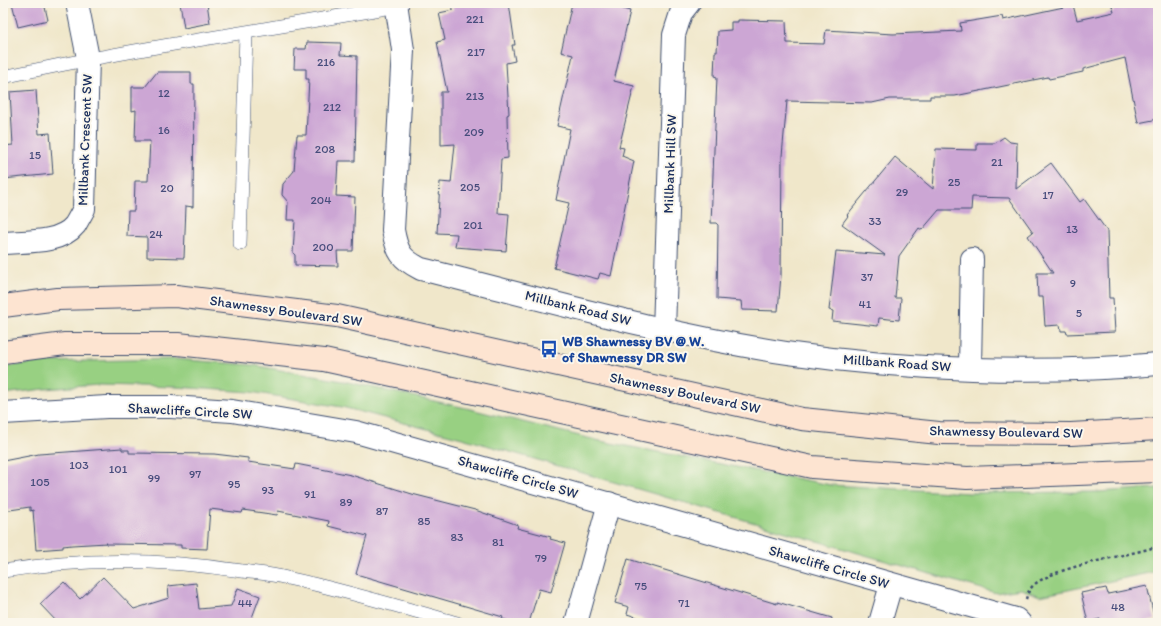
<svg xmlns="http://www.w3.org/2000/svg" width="1161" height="626" font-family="Itim,sans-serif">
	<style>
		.green { fill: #98d082; stroke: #5a8070 }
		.building { fill: #cca6d4 }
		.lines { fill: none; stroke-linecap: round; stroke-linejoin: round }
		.lane-casing { stroke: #3b4b6e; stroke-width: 14 }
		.street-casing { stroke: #3b4b6e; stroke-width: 24 }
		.secondary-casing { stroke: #3b4b6e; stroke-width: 24 }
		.path { stroke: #3b4b6e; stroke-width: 2.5; stroke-dasharray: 3 3; stroke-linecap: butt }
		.lane { stroke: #fff; stroke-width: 13 }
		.street { stroke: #fff; stroke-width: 22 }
		.secondary { stroke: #fde4d1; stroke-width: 22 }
		.labels { text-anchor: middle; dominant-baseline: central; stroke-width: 4; stroke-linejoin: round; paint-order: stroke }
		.number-label { font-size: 12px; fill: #474d7c }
		.street-label { font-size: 14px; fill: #1b2f5e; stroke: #fbf7ec }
		.transit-label { font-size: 14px; font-weight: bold; fill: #164399; stroke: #fbf7ec; text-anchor: start }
	</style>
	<rect width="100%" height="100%" fill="#fbf7ec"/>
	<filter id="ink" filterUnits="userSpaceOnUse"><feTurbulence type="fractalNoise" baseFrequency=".025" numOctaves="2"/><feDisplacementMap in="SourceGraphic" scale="8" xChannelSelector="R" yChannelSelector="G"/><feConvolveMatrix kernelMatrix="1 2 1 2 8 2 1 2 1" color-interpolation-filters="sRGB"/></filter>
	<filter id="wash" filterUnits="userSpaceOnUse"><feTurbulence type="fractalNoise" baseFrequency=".012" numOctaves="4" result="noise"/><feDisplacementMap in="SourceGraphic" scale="16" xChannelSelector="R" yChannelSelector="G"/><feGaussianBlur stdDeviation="0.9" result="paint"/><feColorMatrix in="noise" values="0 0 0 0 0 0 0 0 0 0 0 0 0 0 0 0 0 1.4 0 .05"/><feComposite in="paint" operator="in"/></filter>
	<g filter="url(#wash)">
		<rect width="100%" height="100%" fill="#f0e7ca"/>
		<polygon class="green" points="174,359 252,365 348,382 466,408 600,441 831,485 969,493 1097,492 1158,488 1158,571 1040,596 1021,589 996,593 462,438 342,407 251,392 175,387 99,385 45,389 3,394 3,367 42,362"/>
		<g id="blocks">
			<g class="building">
				<polygon points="12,3 44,3 48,20 18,27"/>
				<polygon points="180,3 207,3 210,23 184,28"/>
				<polygon points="452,3 509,3 515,45 512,45 515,61 506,63 509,114 507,115 508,158 501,159 498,213 509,214 506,251 455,247 457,234 437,233 440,182 451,183 455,144 441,145 441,92 447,92 437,42 445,40 439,13 453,10"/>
				<polygon points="572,3 620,3 619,8 630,11 614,81 634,86 619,147 624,148 622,156 634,161 611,276 600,273 598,279 554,268 569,203 556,200 570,129 557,126 573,55 561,52"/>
				<polygon points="1111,3 1158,3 1158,119 1138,123 1125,58 1083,69 1083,72 1049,79 1048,77 955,96 930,96 930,99 890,99 872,103 787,101 782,156 781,275 778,311 742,310 741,301 717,299 718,225 716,223 711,223 717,77 714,76 715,52 717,52 718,31 731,30 731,22 738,22 738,20 786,21 787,43 824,44 826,30 893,34 961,31 960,23 1002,16 1003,20 1073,5 1077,20 1114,12"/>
				<polygon points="307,42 341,43 340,55 357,56 355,161 338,161 336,196 355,197 353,251 337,251 338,266 295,265 295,255 293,253 295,220 287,220 288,202 282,195 283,184 294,171 297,135 306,135 309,79 306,79 306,69 294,69 295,49 306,49"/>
				<polygon points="157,72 191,72 191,84 194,84 193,207 186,206 184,258 147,257 147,237 127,236 128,211 134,211 135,181 148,181 150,141 135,141 136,110 132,111 132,87 145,87"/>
				<polygon points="36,90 39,134 50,133 53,174 3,179 3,146 13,145 10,92"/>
				<polygon points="1004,137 1010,142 1017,143 1016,189 1051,163 1080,202 1084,199 1107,231 1109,298 1113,298 1115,332 1067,334 1066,331 1061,331 1060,325 1045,326 1043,297 1038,297 1037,273 1053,273 1028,236 1033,232 1009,198 972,197 971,210 939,210 922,230 919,228 899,256 895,298 901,298 899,320 879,318 878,326 832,321 833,311 829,310 836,251 885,255 842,224 848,216 847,215 895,157 933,189 936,149 977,150 977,143 995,143"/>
				<polygon points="122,448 122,450 129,450 129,453 214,454 248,458 248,462 295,469 296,464 351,475 412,494 475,510 518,525 517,528 551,537 550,539 565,543 551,592 539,589 529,623 516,623 502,619 503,617 356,574 367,536 328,526 329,521 278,511 277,515 243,510 242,513 210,509 207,549 181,548 181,545 106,544 107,543 72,545 63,546 63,548 36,550 33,510 30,511 30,507 3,511 3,461 39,454"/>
				<polygon points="628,559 777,604 777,602 832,618 831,623 655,623 627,614 629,607 615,603"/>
				<polygon points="103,577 134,609 169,598 168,586 196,583 199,609 231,606 238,588 260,596 250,623 58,623 40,604 64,582 80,599"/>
				<polygon points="1147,586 1155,620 1142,623 1100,623 1100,619 1088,622 1081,593 1106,588 1108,594"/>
			</g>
		</g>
	</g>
	<g filter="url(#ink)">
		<use href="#blocks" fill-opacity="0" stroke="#3b4b6e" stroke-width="1"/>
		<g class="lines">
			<g class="lane-casing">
				<g id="lane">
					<path d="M3,77C133,48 266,30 397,6L402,4"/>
					<polyline points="240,244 246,33"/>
					<path d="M3,571C81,558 164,559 242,571C257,573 272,574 287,578C344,590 401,607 457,623"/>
				</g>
			</g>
			<g class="street-casing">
				<g id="street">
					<path d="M396,3L403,50L393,230C397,252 401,259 421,269C542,299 663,334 787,353C905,370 1040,375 1158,364"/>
					<path d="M3,243C25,241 60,244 75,225C78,220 81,214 84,209L88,58L77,3"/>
					<polyline points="664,330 674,35 681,13 689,3"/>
					<polyline points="970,367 972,259"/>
					<polyline points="3,413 107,407 171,407 232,411 356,432 1016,619 1020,623"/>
					<polyline points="576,623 609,503"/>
					<polyline points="880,623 891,585"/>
				</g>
			</g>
			<g class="secondary-casing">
				<g id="secondary">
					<polyline points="3,306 58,299 176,296 337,316 802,419 939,433 1071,434 1158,429"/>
					<polyline points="3,352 65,344 178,344 324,360 812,467 967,478 1158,471"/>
				</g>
			</g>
			<path class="path" d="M1026,599C1027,596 1028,591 1031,588C1047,567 1130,556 1158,546"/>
			<use href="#lane" class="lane"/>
			<use href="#street" class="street"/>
			<use href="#secondary" class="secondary"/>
		</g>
	</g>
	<defs>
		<g id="bus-bare" transform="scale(1.38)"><path d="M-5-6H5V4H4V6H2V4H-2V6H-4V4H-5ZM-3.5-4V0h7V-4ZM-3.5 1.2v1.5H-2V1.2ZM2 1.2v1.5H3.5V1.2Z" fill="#1a4fb4" stroke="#fbf7ec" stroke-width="2.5" paint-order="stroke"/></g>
	</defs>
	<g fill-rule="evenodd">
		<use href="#bus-bare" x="549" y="349"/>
	</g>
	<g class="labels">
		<g class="number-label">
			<text x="475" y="19">221</text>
			<text x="476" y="52">217</text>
			<text x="326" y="62">216</text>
			<text x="164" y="93">12</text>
			<text x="475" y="96">213</text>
			<text x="332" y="107">212</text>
			<text x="164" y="130">16</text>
			<text x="474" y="132">209</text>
			<text x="325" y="149">208</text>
			<text x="35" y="155">15</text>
			<text x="997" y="162">21</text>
			<text x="954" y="182">25</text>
			<text x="470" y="187">205</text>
			<text x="167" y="188">20</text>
			<text x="902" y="192">29</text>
			<text x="1048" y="195">17</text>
			<text x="321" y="200">204</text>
			<text x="875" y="221">33</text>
			<text x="473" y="225">201</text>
			<text x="1072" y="229">13</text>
			<text x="156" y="234">24</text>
			<text x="323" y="247">200</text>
			<text x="867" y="277">37</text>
			<text x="1073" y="283">9</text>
			<text x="865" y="304">41</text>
			<text x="1079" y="313">5</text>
			<text x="79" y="465">103</text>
			<text x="118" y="469">101</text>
			<text x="195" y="474">97</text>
			<text x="154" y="478">99</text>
			<text x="40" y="482">105</text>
			<text x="234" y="484">95</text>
			<text x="268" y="490">93</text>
			<text x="310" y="494">91</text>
			<text x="346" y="502">89</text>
			<text x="382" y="511">87</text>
			<text x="424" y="521">85</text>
			<text x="457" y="537">83</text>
			<text x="498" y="542">81</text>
			<text x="541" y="558">79</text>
			<text x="641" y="586">75</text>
			<text x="245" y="603">44</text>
			<text x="684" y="603">71</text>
			<text x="1118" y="607">48</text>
		</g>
		<g class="street-label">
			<text transform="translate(85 140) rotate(-88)">Millbank Crescent SW</text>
			<text transform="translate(670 164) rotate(-88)">Millbank Hill SW</text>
			<text transform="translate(578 308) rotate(14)">Millbank Road SW</text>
			<text transform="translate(286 311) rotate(8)">Shawnessy Boulevard SW</text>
			<text transform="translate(897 363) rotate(4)">Millbank Road SW</text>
			<text transform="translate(685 393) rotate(12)">Shawnessy Boulevard SW</text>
			<text transform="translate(190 411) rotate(3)">Shawcliffe Circle SW</text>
			<text transform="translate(1006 432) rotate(1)">Shawnessy Boulevard SW</text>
			<text transform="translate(518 477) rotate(16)">Shawcliffe Circle SW</text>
			<text transform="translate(829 567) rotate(16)">Shawcliffe Circle SW</text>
		</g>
		<g class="transit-label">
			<text x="562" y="341">WB Shawnessy BV @ W.<tspan x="562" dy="16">of Shawnessy DR SW</tspan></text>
		</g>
	</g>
	<rect width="1161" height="626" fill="none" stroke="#fbf7ec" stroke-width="16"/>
</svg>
